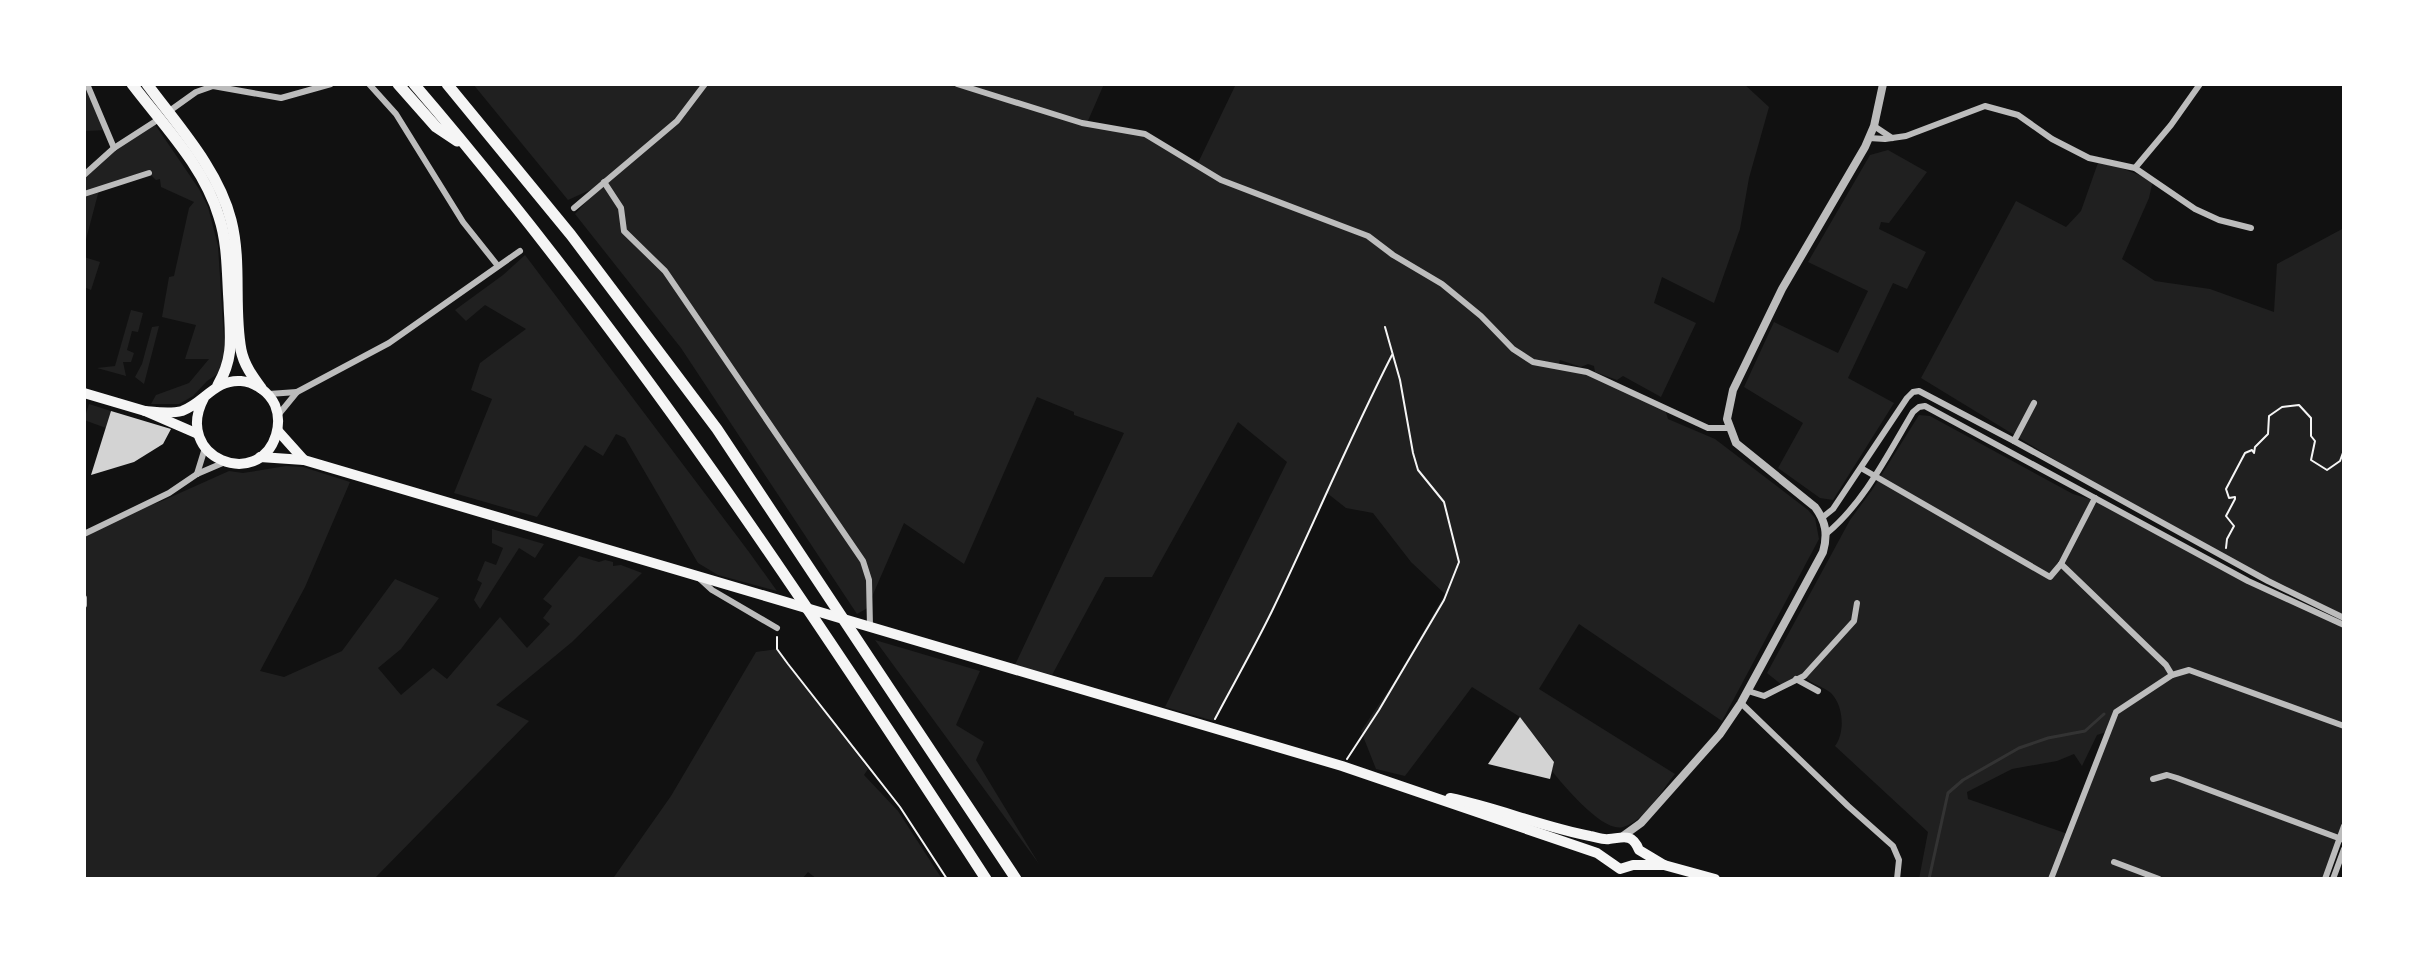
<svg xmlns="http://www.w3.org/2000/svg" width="2428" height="963" font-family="'Asap Condensed',sans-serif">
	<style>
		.green { fill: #202020; fill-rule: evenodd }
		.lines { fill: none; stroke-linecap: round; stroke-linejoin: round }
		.stream { stroke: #333; stroke-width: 3 }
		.building { fill: #d3d3d3 }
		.path { stroke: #f5f5f5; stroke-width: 2 }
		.minor { stroke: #bcbcbc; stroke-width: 6 }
		.tertiary { stroke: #bcbcbc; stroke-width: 8 }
		.primary { stroke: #f5f5f5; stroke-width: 10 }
		.motorway { stroke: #f5f5f5; stroke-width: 11 }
	</style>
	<rect width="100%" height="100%" fill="#111"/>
	<g class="green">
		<polygon points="84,84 87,84 107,130 84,131"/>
		<path d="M473,84H1104L1087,123L1145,134L1197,165L1236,84H1744L1769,107L1749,178L1740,229L1714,303L1662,277L1654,303L1696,323L1661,397L1623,376L1617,380L1595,372L1594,366L1588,364L1581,367L1560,360L1558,366L1587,372L1665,409L1668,419L1715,439L1808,510L1815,518L1819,539L1722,721L1579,624L1539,689L1675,774C1661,791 1646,820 1623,827C1603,833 1564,786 1552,771L1554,761L1520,717L1472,687L1405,776L1376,769L1361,731L1396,679L1445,594L1411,562L1373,513L1346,508L1327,493L1271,613L1214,721L1165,707L1287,462L1238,422L1152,577H1105L1052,675L1015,665L1124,433L1074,415V412L1037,397L964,564L904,523L871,599V606L857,614L681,348L575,214L601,185L568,200Z"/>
		<polygon points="154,123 199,189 208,207 218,246 225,356 219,373 207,381 193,396 179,404 151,404 156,395 189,383 209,359 185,359 196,325 162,317 169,277 174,276 189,208 194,202 161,187 160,179 156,180 149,173 99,190 84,247 84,175 102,157"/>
		<polygon points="1888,150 1927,172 1889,223 1881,222 1879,229 1926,252 1907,289 1893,283 1848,378 1894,403 1833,500 1820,498 1778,468 1803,423 1744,387 1774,322 1838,353 1868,291 1808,262 1870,155"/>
		<path d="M2099,160L2153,180L2149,198L2122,259L2155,281L2210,289L2274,312L2277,264L2344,228V826L2325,879H1919L1928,832L1835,746C1845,733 1844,706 1831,693C1823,686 1812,685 1804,676L1783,686L1767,673L1850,520L1872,490L1919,415L1930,416L2073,494L2106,504L2249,581L2335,621L2337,615L2126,503L1921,378L2016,201L2066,227L2081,211ZM2106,732L2068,834L1968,799L1967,792L2012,769L2057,761L2074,754L2082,766L2097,735Z"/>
		<polygon points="525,255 749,552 777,591 718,575 698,563 625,438 616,434 603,456 585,445 537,517 454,493 492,399 471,390 480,363 526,329 485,305 466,321 455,310 503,275"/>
		<polygon points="84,257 100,262 91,290 84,287"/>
		<polygon points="131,310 143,313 138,332 132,331 127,350 134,353 131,362 123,362 126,376 97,368 115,366"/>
		<polygon points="159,326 144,384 135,377 142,364 152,327"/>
		<polygon points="89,404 111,411 106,428 84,420"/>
		<polygon points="286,466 303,467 350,482 305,587 260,671 284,677 342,651 395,579 439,598 401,649 378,668 401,695 433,668 447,679 500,617 527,648 550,624 543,618 552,606 543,599 579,556 599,562 605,560 613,562 613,566 621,565 642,573 572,642 496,705 529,721 374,879 84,879 84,535 129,513 162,501 229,471 243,473"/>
		<polygon points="492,529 544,544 535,558 519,548 480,609 474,600 482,583 477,580 485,561 496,565 503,548 492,543"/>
		<polygon points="875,640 980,671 956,725 984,742 976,760 1039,864"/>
		<polygon points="777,649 868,769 864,775 898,811 942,879 817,879 808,872 802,879 609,879 614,877 671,796 756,652"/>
	</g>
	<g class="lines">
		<polyline class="stream" points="1929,879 1948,793 1963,780 2019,748 2048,738 2085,731 2104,714"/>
	</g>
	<g class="building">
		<polygon points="111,411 171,429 163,444 134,462 91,475"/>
		<polygon points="1520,717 1554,762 1550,779 1488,764"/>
	</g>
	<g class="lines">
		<g class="path">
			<polyline points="2226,548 2227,539 2234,526 2226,516 2235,499 2235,497 2229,498 2226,489 2245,453 2252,450 2254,453 2255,447 2268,434 2269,416 2282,407 2299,405 2311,418 2311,436 2315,441 2311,460 2327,470 2340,461 2344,450"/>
			<polyline points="777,637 777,649 788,664 900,807 947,879"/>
			<path d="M1215,719C1234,683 1254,648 1272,611C1313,526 1349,439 1392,355"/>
			<polyline points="1347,759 1379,710 1444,600 1459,562 1444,502 1418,470 1413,453 1400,380 1385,327"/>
		</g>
		<g class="minor">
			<polyline points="87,84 114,148"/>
			<polyline points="369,84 396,114 463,222 498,266"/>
			<polyline points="957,84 1082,123 1145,134 1221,180 1368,236 1393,255 1442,284 1481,316 1513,349 1533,362 1587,372 1708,428 1729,428"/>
			<polyline points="168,112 196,92 213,86 281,98 331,84"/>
			<polyline points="1874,126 1892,138"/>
			<polyline points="1869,138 1885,139 1906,136 1985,106 2018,115 2052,139 2089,158 2135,168 2195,209 2219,220 2251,228"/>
			<polyline points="2135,168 2171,125 2200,84"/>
			<polyline points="84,175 114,148 159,119"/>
			<polyline points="604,182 621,208 624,231 665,271 863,561 869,580 870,627"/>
			<polyline points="84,194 149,173"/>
			<polyline points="574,208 677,121 705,84"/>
			<polyline points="269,394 297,392"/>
			<polyline points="279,414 297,392 389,343 520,251"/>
			<polyline points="2014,441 2034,403"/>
			<polyline points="1861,468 2050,577 2061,564 2095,498"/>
			<polyline points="197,474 205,448"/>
			<polyline points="1823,517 1833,509 1907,398 1913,392 1919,391 2014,441 2268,581 2344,618"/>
			<polyline points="84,534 169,493 197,474 225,462"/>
			<path d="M1826,534C1864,503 1888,454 1913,412L1919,407L1925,406L2248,581L2344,625"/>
			<polyline points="2061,564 2166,665 2172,675"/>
			<polyline points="700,579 712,590 777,628"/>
			<polyline points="84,598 84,605"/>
			<polyline points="1796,679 1818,691"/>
			<polyline points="1748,691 1764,696 1804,676 1854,621 1857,603"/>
			<polyline points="1741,703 1848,806 1893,846 1899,860 1897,879"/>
			<polyline points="2153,779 2167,775 2177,778 2344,840"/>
			<polyline points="2114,862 2159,879"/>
			<polyline points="2051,879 2116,712 2172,675 2189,670 2344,726"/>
			<polyline points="2325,879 2344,826"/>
			<polyline points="2333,879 2344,849"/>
		</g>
		<path class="tertiary" d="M1623,836L1641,823L1720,734L1741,703L1823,552C1828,534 1826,522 1815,507L1736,443L1727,419L1733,390L1782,289L1865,147L1874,126L1883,84"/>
		<g class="primary">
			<polyline points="84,393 145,411 198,434"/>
			<path d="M145,411C157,412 170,414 182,411C204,403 215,379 241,381C255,382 269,392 275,405C279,415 279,425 276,435C259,491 172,458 204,398"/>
			<polyline points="278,431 304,460"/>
			<polyline points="260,457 304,460 1342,766 1597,853 1620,869 1633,865 1664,865"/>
			<path d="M1450,798C1498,808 1543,827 1590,836C1596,837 1603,840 1609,839C1622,838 1632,832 1639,850L1664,865L1715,879"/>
		</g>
		<g class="motorway">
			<path d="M132,84C163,125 204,166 219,217C228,244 227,274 229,302C230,334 235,356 218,385"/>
			<path d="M147,84C178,126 218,169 231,220C242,263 233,308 241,350C244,365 253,377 261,388"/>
			<polyline points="398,84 436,127 457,141"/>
			<path d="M414,84C627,332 808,605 986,879"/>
			<polyline points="447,84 571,235 717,429 1016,879"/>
		</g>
	</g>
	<rect width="2428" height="963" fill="none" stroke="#ffffff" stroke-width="172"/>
</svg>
